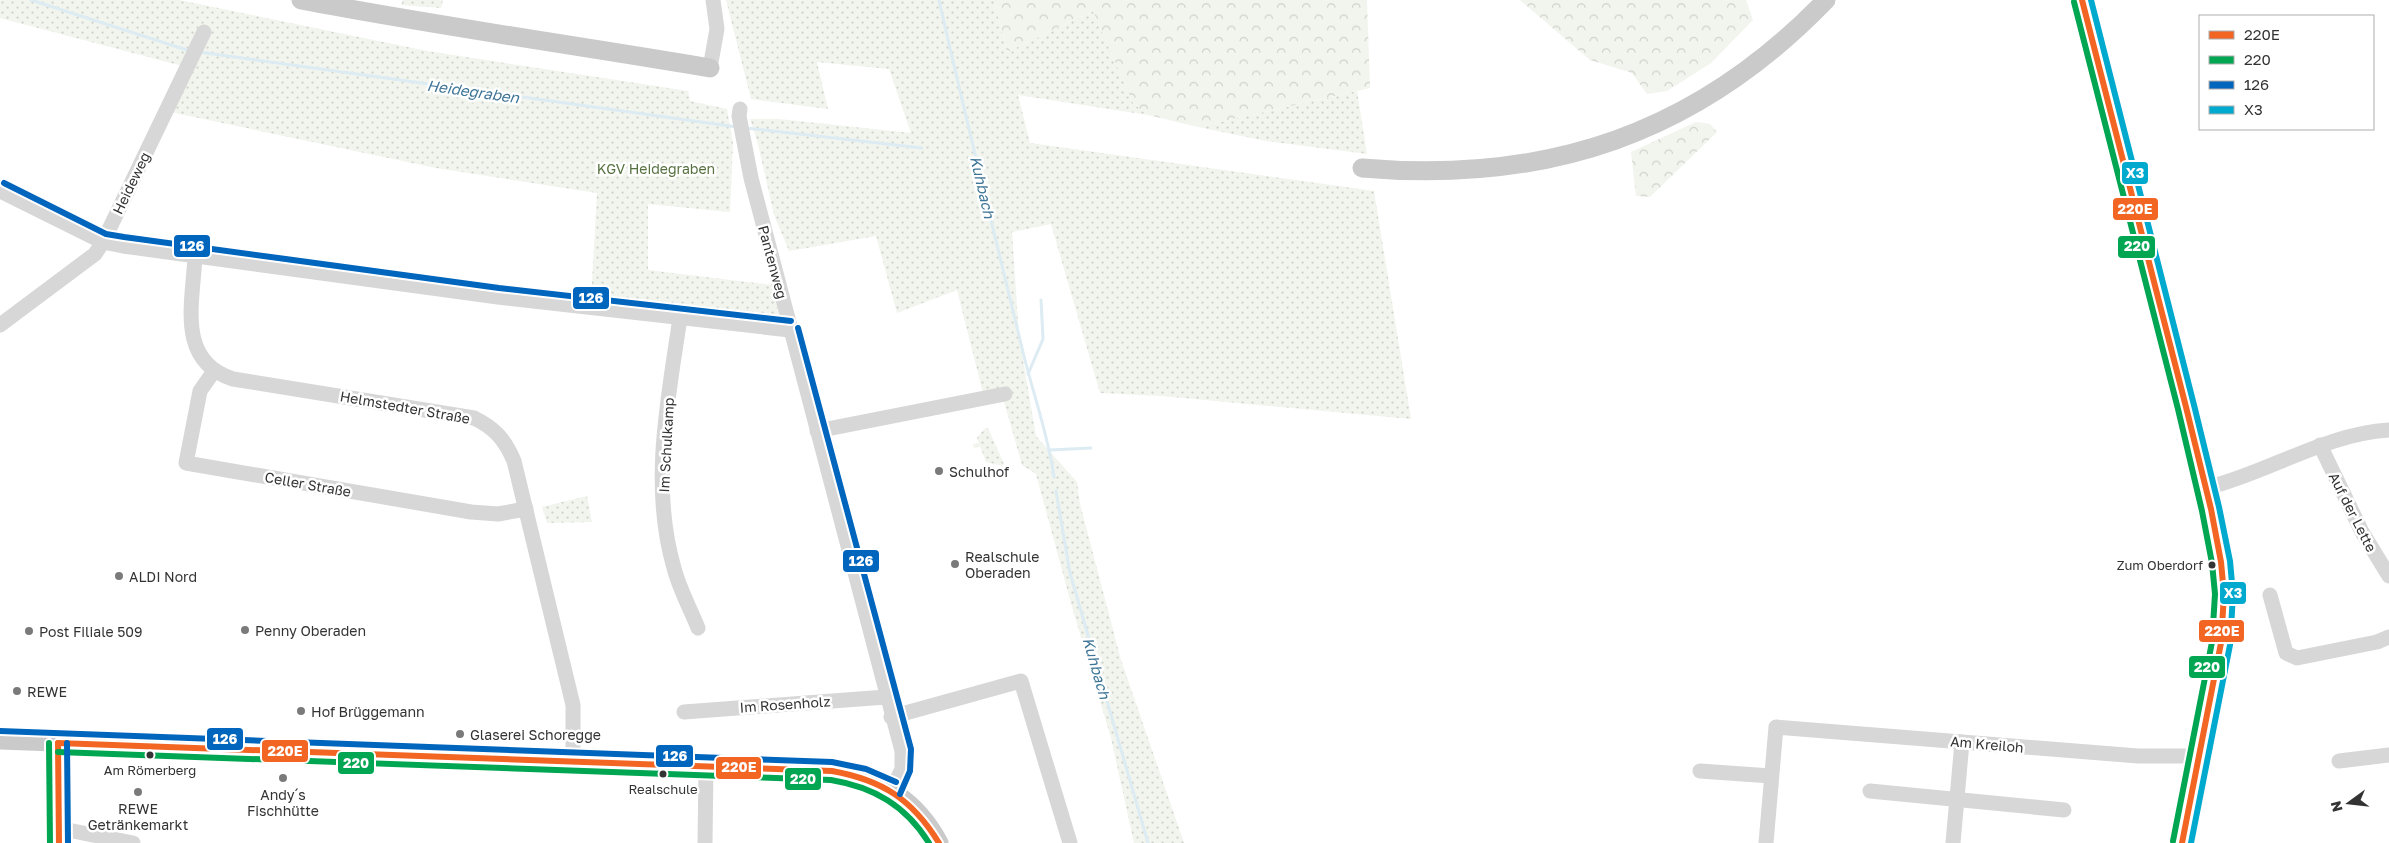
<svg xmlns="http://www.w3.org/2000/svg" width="2389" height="843" font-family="'Golos Text',sans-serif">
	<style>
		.green { fill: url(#green-dots) }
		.forest { fill: url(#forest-crowns) }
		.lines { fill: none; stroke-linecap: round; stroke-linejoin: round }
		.stream { stroke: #ddebf3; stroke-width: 3 }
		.minor { stroke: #d7d7d7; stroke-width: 15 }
		.major { stroke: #cacaca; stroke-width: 19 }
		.bus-1-casing { stroke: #fff; stroke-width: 10 }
		.bus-2-casing { stroke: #fff; stroke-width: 10 }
		.bus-3-casing { stroke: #fff; stroke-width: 10 }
		.bus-4-casing { stroke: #fff; stroke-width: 10 }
		.bus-1 { stroke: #f26522; stroke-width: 6 }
		.bus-2 { stroke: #00a651; stroke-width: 6 }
		.bus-3 { stroke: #0065bd; stroke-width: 6 }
		.bus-4 { stroke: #00a9ce; stroke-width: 6 }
		.poi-dot { fill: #7a7a7a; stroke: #fff; stroke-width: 2 }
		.bus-dot { fill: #333; stroke: #fff; stroke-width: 2 }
		.labels { text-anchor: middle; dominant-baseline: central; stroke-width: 5; stroke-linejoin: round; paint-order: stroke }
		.bus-label { font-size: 13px; fill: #333; stroke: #fff }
		.park-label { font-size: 14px; fill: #56703f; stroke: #fff }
		.street-label { font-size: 14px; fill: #333; stroke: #fff }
		.poi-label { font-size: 14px; fill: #333; stroke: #fff; text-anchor: start }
		.water-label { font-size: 15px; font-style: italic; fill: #3f7597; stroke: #fff }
		.line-badge { stroke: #fff; stroke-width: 2 }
		.badge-label { font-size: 14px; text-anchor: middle; font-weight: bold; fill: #fff }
	</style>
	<defs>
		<pattern id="green-dots" width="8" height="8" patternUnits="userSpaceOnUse" patternTransform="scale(1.25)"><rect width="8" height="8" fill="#f1f5ed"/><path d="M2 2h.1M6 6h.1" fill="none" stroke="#cfd2cc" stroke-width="1.8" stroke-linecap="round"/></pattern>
		<pattern id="forest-crowns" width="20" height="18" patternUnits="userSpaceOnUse" patternTransform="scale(1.25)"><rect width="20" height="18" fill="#f1f5ed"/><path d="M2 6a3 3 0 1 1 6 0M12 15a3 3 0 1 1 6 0" fill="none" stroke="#cfd2cc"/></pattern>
	</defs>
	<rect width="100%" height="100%" fill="#fff"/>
	<g class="green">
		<polygon points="0,0 179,0 427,51 688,91 690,101 727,109 733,143 730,212 648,204 648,270 772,285 781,325 591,301 597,193 436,168 170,112 190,68 0,18"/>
		<polygon points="403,0 443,0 441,8 401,5"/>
		<polygon points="726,0 994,0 1007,52 1093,11 1133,103 1148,115 1018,95 1030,143 1374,191 1411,419 1162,396 1100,393 1051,224 1012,232 1019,336 1036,436 1077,482 1080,504 1121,660 1184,843 1134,843 1111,738 1072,607 1036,474 1022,465 1003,398 985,401 957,290 897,313 876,236 789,251 774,215 758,144 750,119 779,119 911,133 889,69 817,62 828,109 751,99"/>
		<polygon points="1357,91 1367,154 1266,141 1198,127"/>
		<polygon points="988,428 1004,464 1002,466 986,462 980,446 974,448 973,444 979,443 977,438 984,429"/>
		<polygon points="587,496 592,522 547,523 542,507"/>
	</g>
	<g class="forest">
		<polygon points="994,0 1367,0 1370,88 1198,127 1148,115 1133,103 1093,11 1007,52"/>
		<polygon points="1520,0 1746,0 1753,20 1711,63 1667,91 1647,94 1632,73 1590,60"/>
		<polygon points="1696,122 1710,124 1717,132 1650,197 1636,196 1631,152"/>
	</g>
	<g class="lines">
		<g class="stream">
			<polyline points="31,0 190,51"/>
			<path d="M939,0C965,116 994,232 1022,348C1032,391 1048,433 1054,477"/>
			<polyline points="199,52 737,127"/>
			<polyline points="746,128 922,148"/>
			<polyline points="1028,374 1043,339 1041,300"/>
			<polyline points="1050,450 1091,448"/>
			<polyline points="1056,491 1070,573 1148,843"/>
		</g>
		<g class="minor">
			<polyline points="710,68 717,29 713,0"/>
			<polyline points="740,109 739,116 751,178 902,751 902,769 892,790"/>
			<polyline points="0,191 103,242 123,246 498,297 790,330"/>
			<path d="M195,256C193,302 176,361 233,379L474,418C495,428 505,440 514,461L573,705V761"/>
			<path d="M680,318C668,399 650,486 674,568C679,588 690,608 698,628"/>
			<polyline points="0,325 95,254 103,242 204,32"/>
			<polyline points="214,371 200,391 186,463 471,512 498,514 526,509"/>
			<polyline points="817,431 1005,394"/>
			<polyline points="2320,445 2362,532 2389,576"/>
			<path d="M2206,488C2268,473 2324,434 2389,430"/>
			<polyline points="2270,595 2286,653 2297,658 2377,642 2389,637"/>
			<polyline points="684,712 886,697"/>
			<polyline points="891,717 1021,681 1070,843"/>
			<polyline points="58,743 59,843"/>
			<polyline points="2339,761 2389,755"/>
			<polyline points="1700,771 1771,776"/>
			<polyline points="1870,791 2064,810"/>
			<polyline points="58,828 133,843"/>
			<polyline points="705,843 706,767"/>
			<polyline points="1766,843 1776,727 2138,756 2198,756"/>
			<polyline points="1953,843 1962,742"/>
		</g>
		<g class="major">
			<path d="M301,0C437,26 574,45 710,68"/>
			<polyline points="2082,0 2186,407 2211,509 2221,562 2224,594 2221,643 2182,843"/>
			<path d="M1362,168C1547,184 1697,134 1826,0"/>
			<path d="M0,740L832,771C880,777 916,800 939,843"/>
		</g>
		<g class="bus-1-casing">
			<g id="bus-1">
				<polyline points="2082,0 2186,407 2211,509 2221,562 2224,594 2221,643 2182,843"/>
				<path d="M58,743L832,771C882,780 912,799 939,843"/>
				<polyline points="58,743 59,843"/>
			</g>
		</g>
		<g class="bus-2-casing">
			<g id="bus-2">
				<polyline points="2074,2 2178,409 2202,511 2212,563 2215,594 2212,642 2173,841"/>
				<polyline points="49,743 50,843"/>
				<path d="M58,752L831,780C874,787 906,806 929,843"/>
			</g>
		</g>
		<g class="bus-3-casing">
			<g id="bus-3">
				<polyline points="4,183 106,234 124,237 499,288 791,321"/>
				<polyline points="798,328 911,749 910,771 900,794"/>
				<polyline points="0,731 832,762 866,769 896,782"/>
				<polyline points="67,743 68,843"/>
			</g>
		</g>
		<g class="bus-4-casing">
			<polyline id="bus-4" points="2091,0 2194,405 2219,507 2230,561 2233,594 2230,645 2191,843"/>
		</g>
		<use href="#bus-1" class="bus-1"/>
		<use href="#bus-2" class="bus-2"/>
		<use href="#bus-3" class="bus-3"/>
		<use href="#bus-4" class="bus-4"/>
	</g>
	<g class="poi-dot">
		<circle cx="939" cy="471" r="5"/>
		<circle cx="955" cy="564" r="5"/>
		<circle cx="119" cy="576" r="5"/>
		<circle cx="245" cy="630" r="5"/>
		<circle cx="29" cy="631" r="5"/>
		<circle cx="17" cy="691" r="5"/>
		<circle cx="301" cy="711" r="5"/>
		<circle cx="460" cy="734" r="5"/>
		<circle cx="283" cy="778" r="5"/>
		<circle cx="138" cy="792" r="5"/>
	</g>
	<g class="bus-dot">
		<circle cx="2212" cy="565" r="4.5"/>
		<circle cx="150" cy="755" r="4.5"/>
		<circle cx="663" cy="774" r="4.5"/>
	</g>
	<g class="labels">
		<g class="bus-label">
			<text x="2203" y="565" text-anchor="end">Zum Oberdorf</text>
			<text x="150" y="770">Am Römerberg</text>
			<text x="663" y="789">Realschule</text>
		</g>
		<g class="park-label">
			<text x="656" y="168">KGV Heidegraben</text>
		</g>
		<g class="street-label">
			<text transform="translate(131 183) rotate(-64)">Heideweg</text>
			<text transform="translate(773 262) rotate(75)">Pantenweg</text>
			<text transform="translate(405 407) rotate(10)">Helmstedter Straße</text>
			<text transform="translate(666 445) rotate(-87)">Im Schulkamp</text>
			<text transform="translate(308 484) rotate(10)">Celler Straße</text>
			<text transform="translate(2353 512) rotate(63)">Auf der Lette</text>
			<text transform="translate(785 704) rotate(-4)">Im Rosenholz</text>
			<text transform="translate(1987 744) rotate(5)">Am Kreiloh</text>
		</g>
		<g class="poi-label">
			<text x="949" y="471">Schulhof</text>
			<text x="965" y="556">Realschule<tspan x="965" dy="16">Oberaden</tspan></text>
			<text x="129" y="576">ALDI Nord</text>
			<text x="255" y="630">Penny Oberaden</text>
			<text x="39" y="631">Post Filiale 509</text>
			<text x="27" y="691">REWE</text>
			<text x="311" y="711">Hof Brüggemann</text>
			<text x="470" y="734">Glaserei Schoregge</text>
			<text x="283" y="794" text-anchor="middle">Andy´s<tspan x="283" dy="16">Fischhütte</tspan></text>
			<text x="138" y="808" text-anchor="middle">REWE<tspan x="138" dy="16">Getränkemarkt</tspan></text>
		</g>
		<g class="water-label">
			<text transform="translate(473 91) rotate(8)">Heidegraben</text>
			<text transform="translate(983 187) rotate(77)">Kuhbach</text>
			<text transform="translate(1097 668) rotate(74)">Kuhbach</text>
		</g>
	</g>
	<g class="line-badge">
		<rect x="2121" y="161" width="28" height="24" rx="5" fill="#00a9ce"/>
		<rect x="2112" y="197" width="47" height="24" rx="5" fill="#f26522"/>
		<rect x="173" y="234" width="38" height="24" rx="5" fill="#0065bd"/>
		<rect x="2117" y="235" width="39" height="24" rx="5" fill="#00a651"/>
		<rect x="572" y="286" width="38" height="24" rx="5" fill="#0065bd"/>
		<rect x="842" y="549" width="38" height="24" rx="5" fill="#0065bd"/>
		<rect x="2219" y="581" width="28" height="24" rx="5" fill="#00a9ce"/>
		<rect x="2198" y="619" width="47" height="24" rx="5" fill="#f26522"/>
		<rect x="2188" y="655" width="38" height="24" rx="5" fill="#00a651"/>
		<rect x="206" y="727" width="38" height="24" rx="5" fill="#0065bd"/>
		<rect x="261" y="739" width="48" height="24" rx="5" fill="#f26522"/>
		<rect x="655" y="744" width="39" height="24" rx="5" fill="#0065bd"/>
		<rect x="337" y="751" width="38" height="24" rx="5" fill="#00a651"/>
		<rect x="715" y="756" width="47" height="24" rx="5" fill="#f26522"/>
		<rect x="784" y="767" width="38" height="24" rx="5" fill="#00a651"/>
	</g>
	<g class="badge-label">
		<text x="2135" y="178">X3</text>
		<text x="2135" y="214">220E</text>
		<text x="192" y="251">126</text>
		<text x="2137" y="251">220</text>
		<text x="591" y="303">126</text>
		<text x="861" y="566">126</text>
		<text x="2233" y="598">X3</text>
		<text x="2222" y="636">220E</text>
		<text x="2207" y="672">220</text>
		<text x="225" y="744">126</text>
		<text x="285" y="756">220E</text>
		<text x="675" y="761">126</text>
		<text x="356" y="768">220</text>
		<text x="739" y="772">220E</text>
		<text x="803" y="784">220</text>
	</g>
	<rect x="2199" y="15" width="175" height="115" fill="#ffffff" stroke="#adadad"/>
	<rect x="2209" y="31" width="25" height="8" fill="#f26522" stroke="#adadad"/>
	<text x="2244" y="40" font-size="15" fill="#333333">220E</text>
	<rect x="2209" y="56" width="25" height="8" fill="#00a651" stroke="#adadad"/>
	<text x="2244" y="65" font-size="15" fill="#333333">220</text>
	<rect x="2209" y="81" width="25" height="8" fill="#0065bd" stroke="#adadad"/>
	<text x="2244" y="90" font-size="15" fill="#333333">126</text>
	<rect x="2209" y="106" width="25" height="8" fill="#00a9ce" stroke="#adadad"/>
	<text x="2244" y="115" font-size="15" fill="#333333">X3</text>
	<g transform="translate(2349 803) rotate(255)" stroke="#ffffff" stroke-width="4" paint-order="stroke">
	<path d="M0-4L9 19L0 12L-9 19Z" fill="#333333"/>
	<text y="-8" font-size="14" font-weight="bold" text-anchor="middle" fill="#333333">N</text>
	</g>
</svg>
